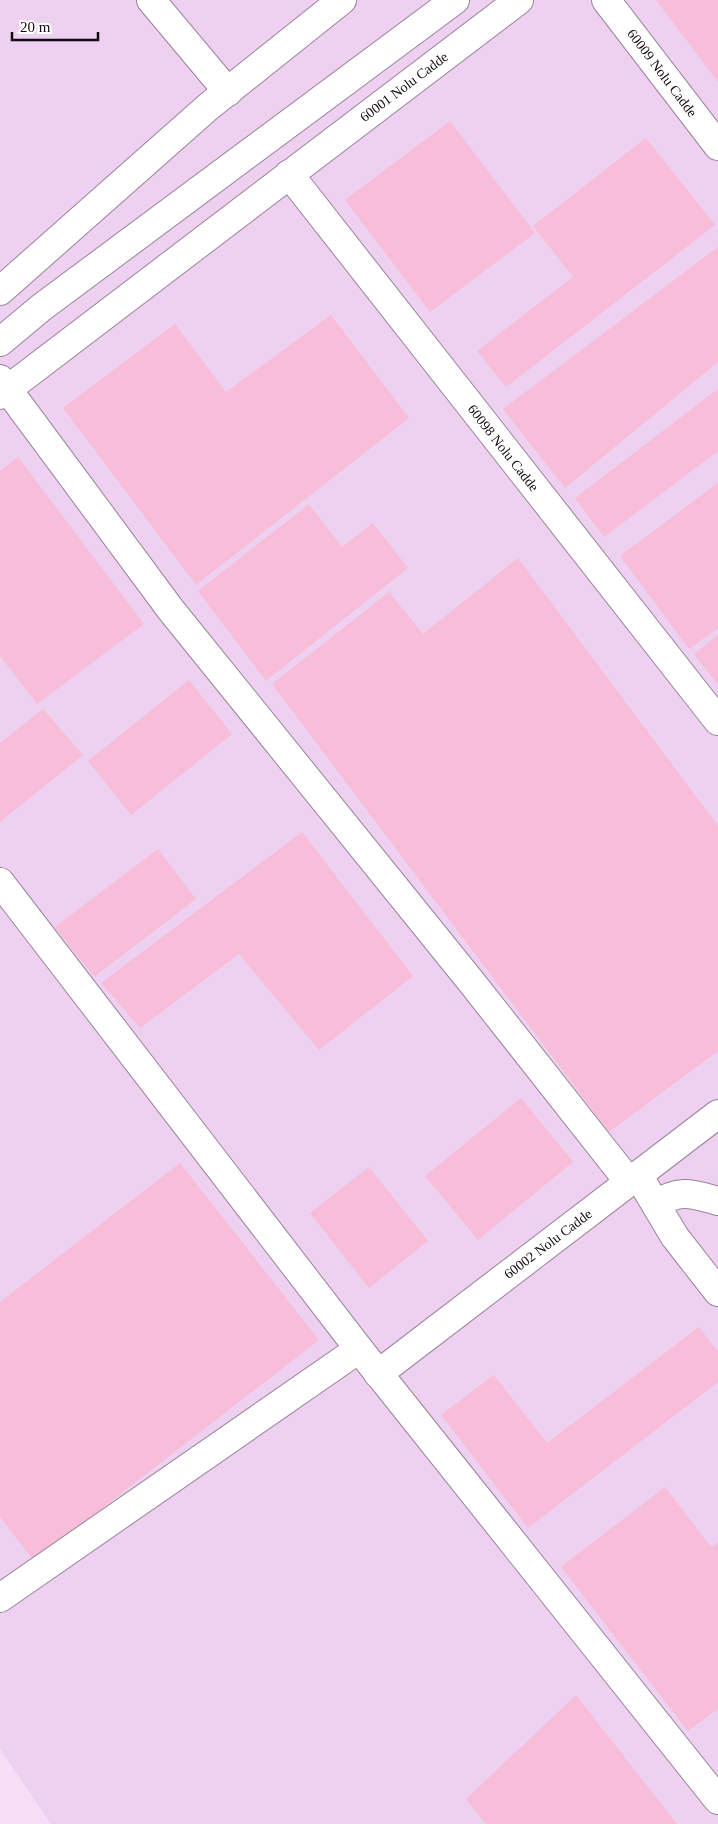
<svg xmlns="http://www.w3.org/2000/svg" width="718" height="1824" font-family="Georgia,serif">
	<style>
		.built { fill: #eed1f0 }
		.building { fill: #f7bdd9 }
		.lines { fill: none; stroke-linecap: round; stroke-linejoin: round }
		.minor-casing { stroke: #99839a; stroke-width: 30 }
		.minor { stroke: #fff; stroke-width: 28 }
		.labels { text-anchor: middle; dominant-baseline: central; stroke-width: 4; stroke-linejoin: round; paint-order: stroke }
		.street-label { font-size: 14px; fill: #120a12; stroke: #fff }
	</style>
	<rect width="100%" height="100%" fill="#f5def6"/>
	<polygon class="built" points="0,0 718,0 718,1824 51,1824 0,1749"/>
	<g class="building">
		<polygon points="656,0 718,0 718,82"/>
		<polygon points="450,121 535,233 430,312 345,200"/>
		<polygon points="646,138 715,225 506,387 477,351 573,277 533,226"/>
		<polygon points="718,247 718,362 565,488 503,409"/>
		<polygon points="331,315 409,418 196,585 63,408 175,324 226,392"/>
		<polygon points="718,389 718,451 604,537 575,498"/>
		<polygon points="18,457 144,624 37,704 0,656 0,471"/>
		<polygon points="718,483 718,628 689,649 620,556"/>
		<polygon points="309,504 342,547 373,523 408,568 266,681 198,591"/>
		<polygon points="518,558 718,826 718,1051 609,1132 272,684 389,592 423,634"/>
		<polygon points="718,635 718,685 694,654"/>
		<polygon points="189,680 232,734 131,815 88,761"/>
		<polygon points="43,709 83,755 0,822 0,743"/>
		<polygon points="302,832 413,976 319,1050 239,954 140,1028 101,983"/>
		<polygon points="158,849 196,899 94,977 55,927"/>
		<polygon points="521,1098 573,1162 478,1240 425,1176"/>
		<polygon points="180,1163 319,1340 34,1561 0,1517 0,1302"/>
		<polygon points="369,1167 428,1241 369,1288 310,1213"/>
		<polygon points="699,1327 718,1352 718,1382 528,1528 441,1415 494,1375 547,1443"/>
		<polygon points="665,1487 711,1547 718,1542 718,1709 688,1731 561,1567"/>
		<polygon points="576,1695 677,1824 486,1824 466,1799"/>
	</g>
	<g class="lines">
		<g class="minor-casing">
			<g id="minor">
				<polyline points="151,0 228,92"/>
				<polyline points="606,0 718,146"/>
				<polyline points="289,174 718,721"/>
				<polyline points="0,291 208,107 342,0"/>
				<polyline points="0,342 42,307 455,0"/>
				<polyline points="0,379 171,610 473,984 629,1182"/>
				<polyline points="0,395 519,0"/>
				<polyline points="0,882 359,1349 718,1800"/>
				<polyline points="638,1175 675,1237 718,1292"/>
				<path d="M656,1205C679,1188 693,1194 718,1201"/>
				<polyline points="378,1374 718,1114"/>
				<polyline points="0,1598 359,1349"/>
			</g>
		</g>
		<use href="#minor" class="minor"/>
	</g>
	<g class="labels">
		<g class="street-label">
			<text transform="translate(662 73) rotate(53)">60009 Nolu Cadde</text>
			<text transform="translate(404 87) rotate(-37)">60001 Nolu Cadde</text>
			<text transform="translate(503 448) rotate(52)">60098 Nolu Cadde</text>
			<text transform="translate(548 1244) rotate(-37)">60002 Nolu Cadde</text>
		</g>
	</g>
	<path d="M12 32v8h86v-8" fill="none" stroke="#120a12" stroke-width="2.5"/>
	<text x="20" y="32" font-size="15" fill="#120a12" stroke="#ffffff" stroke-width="4" paint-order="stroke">20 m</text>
</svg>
